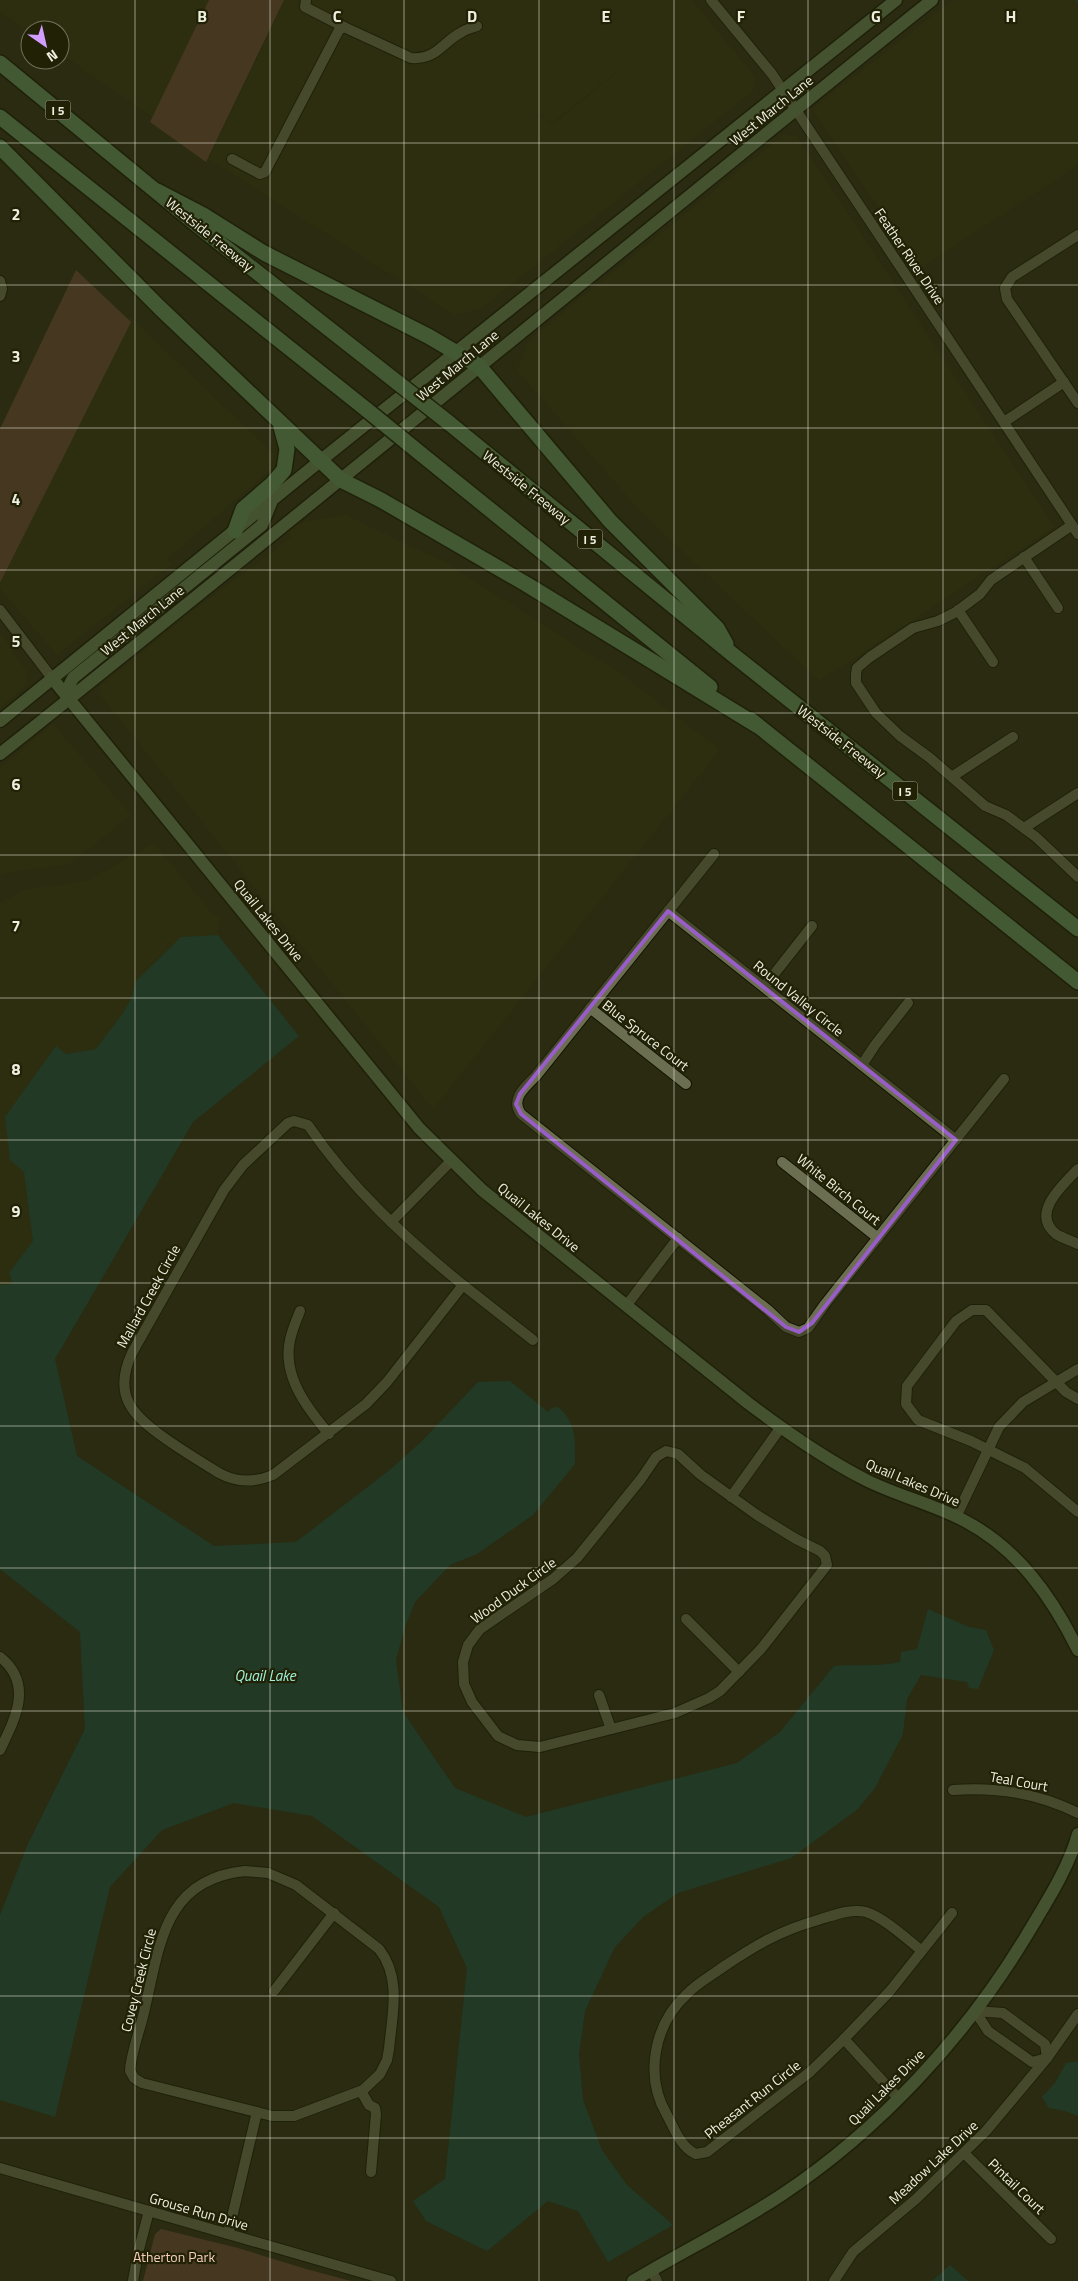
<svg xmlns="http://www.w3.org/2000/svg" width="1078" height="2281" font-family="'Titillium Web',sans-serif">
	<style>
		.built { fill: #31320e; fill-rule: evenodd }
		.green { fill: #684636 }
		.water { fill: #174a3f }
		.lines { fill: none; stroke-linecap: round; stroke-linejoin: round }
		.stream { stroke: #174a3f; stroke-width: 2.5 }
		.minor-casing { stroke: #131300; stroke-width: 12 }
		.major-casing { stroke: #131300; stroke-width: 15 }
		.highway-casing { stroke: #131300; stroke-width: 18 }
		.minor { stroke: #6c6e51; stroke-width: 10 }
		.major { stroke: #658258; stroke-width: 12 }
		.highway { stroke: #61905d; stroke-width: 15 }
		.highway-bridge-casing { stroke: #131300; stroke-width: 18; stroke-linecap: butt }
		.highway-bridge { stroke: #61905d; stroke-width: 15 }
		.marked { fill: none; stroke: #985dc7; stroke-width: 4; stroke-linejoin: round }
		.grid { fill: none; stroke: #eeefdf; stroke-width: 1; stroke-opacity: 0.55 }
		.labels { text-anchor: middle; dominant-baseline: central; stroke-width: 4.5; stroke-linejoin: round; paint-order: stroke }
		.shield { fill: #212106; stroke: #b0b19e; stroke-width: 1 }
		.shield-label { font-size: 12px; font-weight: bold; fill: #eeefdf }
		.street-label { font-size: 14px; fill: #eeefdf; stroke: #212106 }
		.park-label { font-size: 14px; fill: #f7cebb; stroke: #212106 }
		.water-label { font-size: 15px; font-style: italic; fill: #a0f4dd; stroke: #212106 }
		.grid-label { font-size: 16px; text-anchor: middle; font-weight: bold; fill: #eeefdf; stroke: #212106; stroke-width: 4.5; stroke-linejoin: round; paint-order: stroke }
	</style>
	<rect width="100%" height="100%" fill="#2a2b10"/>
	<g class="built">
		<polygon points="0,0 211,0 154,118 60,53 60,30 30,30 30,32 0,11"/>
		<path d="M285,0H692L755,77L754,90L482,308L455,315L209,159ZM644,51L553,124L522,107L552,122Z"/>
		<polygon points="953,0 1078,0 1078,165 920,269 812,109"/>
		<polygon points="784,134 796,136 1055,527 819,681 640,511 517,370 529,340"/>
		<polygon points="130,317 274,454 271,469 168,558 172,564 57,655 0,589 0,585"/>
		<polygon points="344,514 446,563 621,674 720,750 433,1109 100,695 100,686 195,609 292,537 288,532 298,524"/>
		<polygon points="0,632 27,672 25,686 0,707"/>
		<polygon points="53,724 131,815 70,864 6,873 0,876 0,768"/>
		<polygon points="154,843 215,917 220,914 218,935 181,937 154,962 136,981 131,999 123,1013 96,1049 66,1054 56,1046 24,1172 33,1241 9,1273 13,1284 0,1285 0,903 23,890 90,880"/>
	</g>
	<g class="green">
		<polygon points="209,0 284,0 206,162 150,122"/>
		<polygon points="76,270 131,322 0,583 0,429"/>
		<polygon points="161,2229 238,2248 306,2269 351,2281 143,2281 155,2234"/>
	</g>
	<g class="water">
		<path d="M218,935L299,1036L193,1122L55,1359L77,1456L214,1546L296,1542L391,1469L424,1439L478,1382L510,1381L548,1412L552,1408L558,1407C577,1423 575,1441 575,1464L533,1515L477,1554L450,1565L415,1602L405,1627L396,1660L403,1712L455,1788L526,1817L737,1763L780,1732L834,1666C856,1664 878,1667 900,1662L901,1652L917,1649L928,1609L969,1627L986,1630L994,1650L978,1689L969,1688L967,1682L921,1675L907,1699L903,1734L875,1788L858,1809L791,1858L678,1893L643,1917L615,1947L585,2011L579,2054L583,2100L602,2150L627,2185L673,2225L608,2262L578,2211L548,2201L487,2251L426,2221L413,2201L445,2179L467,1968L439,1907L312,1816L234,1803L162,1830L110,1887L55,2117L0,2100V1915L27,1846L85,1729L80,1632L0,1569V1285L13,1284L9,1273L33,1241L24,1172L10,1160L5,1117L56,1046L66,1054L96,1049L123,1013L131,999L136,981L181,937Z"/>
		<polygon points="1078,2061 1078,2116 1065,2111 1049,2108 1042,2097 1055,2083 1066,2063"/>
		<polygon points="950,2265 968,2281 932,2281"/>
	</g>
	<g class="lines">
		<polyline class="stream" points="1077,0 1078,2"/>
		<g class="minor-casing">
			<g id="minor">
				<polyline points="306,0 305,7 344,27"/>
				<polyline points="711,0 772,74 1078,534"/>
				<path d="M232,159L260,174L265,172L339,30L344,27L411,58C437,60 442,42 462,32C466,29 472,28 477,26"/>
				<polyline points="1078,235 1012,277 1005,288 1007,299 1078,403"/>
				<polyline points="0,281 2,289 0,296"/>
				<polyline points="1004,422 1064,382"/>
				<polyline points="1072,525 991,580 980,594 956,612 938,621 913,628 870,657 857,668 856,674 856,683 876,713 900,736 930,758 985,806 1006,815 1036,837 1078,877"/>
				<polyline points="1024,557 1058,608"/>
				<polyline points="0,610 52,678"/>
				<polyline points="958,610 993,662"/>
				<polyline points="953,776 1013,737"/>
				<polyline points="1024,828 1078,793"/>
				<path d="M714,854L536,1076C525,1087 510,1099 521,1114L768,1310L786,1327L799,1332L808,1328L825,1304L1004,1079"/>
				<polyline points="668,911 956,1140"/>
				<polyline points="764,987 812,926"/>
				<polyline points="590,1008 686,1084"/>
				<polyline points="862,1065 875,1045 908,1003"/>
				<path d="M294,1121L308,1125C350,1187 405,1238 463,1285L387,1382L366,1404L273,1475C254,1483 237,1483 219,1473C201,1462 183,1451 166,1439C133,1416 112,1396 132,1353L224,1190L243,1165L288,1123Z"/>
				<polyline points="782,1162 878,1238"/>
				<path d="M1078,1169C1063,1185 1030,1213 1056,1234C1062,1238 1072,1241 1078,1244"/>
				<polyline points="391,1222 451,1161"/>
				<polyline points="463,1285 533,1340"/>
				<polyline points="626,1306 678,1238"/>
				<path d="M300,1311C296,1321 292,1330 290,1340C282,1376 307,1408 329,1434"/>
				<polyline points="1078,1399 1066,1392 986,1310 972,1310 956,1321 907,1386 906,1404 918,1420 971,1441 1025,1468 1078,1512"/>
				<polygon points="666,1451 678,1454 701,1475 757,1515 796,1539 820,1551 825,1556 827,1565 761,1649 720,1691 709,1698 675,1713 540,1747 517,1745 498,1736 472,1702 464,1684 463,1662 468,1645 480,1629 553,1579 577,1558 641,1479 656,1457"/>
				<polyline points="731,1497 781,1427"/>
				<polyline points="956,1517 999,1427 1023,1402 1078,1369"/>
				<polyline points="686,1619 739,1672"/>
				<path d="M0,1657C34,1684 15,1719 0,1750"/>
				<polyline points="599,1695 611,1729"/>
				<path d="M953,1790C998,1787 1037,1793 1078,1813"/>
				<path d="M245,1871L268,1873L296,1885L379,1949C402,1978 392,2015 389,2049L387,2060L380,2074L363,2090L294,2116H272L142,2083L134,2078L130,2071C130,2056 142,2024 145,2008C160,1943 165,1879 245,1871Z"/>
				<path d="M922,1951C907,1939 883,1917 866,1912C850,1908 832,1916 818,1920C779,1931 756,1945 723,1967C711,1976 697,1983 687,1994C654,2024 644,2076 667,2115C674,2128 681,2148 696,2154L707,2152L810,2072L844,2039L890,1991L952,1913"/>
				<polyline points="274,1991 334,1913"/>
				<polygon points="975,2011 1003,2013 1045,2044 1047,2058 1032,2062 988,2031"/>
				<polyline points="844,2039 898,2098"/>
				<polyline points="361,2091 369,2105 375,2108 376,2114 371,2172"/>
				<polyline points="964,2153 1051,2239"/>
				<polyline points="0,2168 391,2281"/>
				<polyline points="228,2234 257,2112"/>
				<polyline points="651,2270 657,2281"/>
				<polyline points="133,2281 138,2253 149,2211"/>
				<polyline points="834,2281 853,2252 916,2199 986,2131 1047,2058 1078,2014"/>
			</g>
		</g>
		<g class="major-casing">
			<g id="major">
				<path d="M52,678L419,1128L482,1190L748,1403C785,1431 825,1459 866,1480C898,1496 933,1504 965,1521C1018,1549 1052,1597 1078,1650"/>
				<polyline points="70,698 69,686 73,678 262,525 271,503"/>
				<polyline points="0,721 320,461 896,0"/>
				<path d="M0,754C313,505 620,250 932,0"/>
				<path d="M633,2281C683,2251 735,2226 783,2194C880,2129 965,2037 1025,1938C1044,1906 1068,1870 1078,1834"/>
			</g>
		</g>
		<g class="highway-casing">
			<g id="highway">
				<polyline points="0,63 202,229 398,383"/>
				<polyline points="0,117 367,410"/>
				<polyline points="0,147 160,308 341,480 381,500 526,584 758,726"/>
				<polyline points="157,191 205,216 264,253 428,336 479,366 610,521 717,628 726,644"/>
				<polyline points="449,423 732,654 1078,929"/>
				<polyline points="421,454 710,687"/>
				<polyline points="235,531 243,509 272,484 284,470 287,449 281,427"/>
				<polyline points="751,720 1078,982"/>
			</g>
		</g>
		<use href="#minor" class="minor"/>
		<use href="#major" class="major"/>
		<use href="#highway" class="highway"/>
		<g class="highway-bridge-casing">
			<g id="highway-bridge">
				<polyline points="398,383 449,423"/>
				<polyline points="367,410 421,454"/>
			</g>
		</g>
		<use href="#highway-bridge" class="highway-bridge"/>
	</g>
	<path d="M0 0H1078V2281H0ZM668,911L956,1140L812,1323L799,1332L786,1327L521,1114L516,1104L520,1094Z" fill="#2a2b10" fill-opacity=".55" fill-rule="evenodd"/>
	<path class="marked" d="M668,911L956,1140L812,1323L799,1332L786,1327L521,1114L516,1104L520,1094Z"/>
	<path class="grid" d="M135,0V2281M270,0V2281M404,0V2281M539,0V2281M674,0V2281M808,0V2281M943,0V2281M0,143H1078M0,285H1078M0,428H1078M0,570H1078M0,713H1078M0,855H1078M0,998H1078M0,1140H1078M0,1283H1078M0,1426H1078M0,1568H1078M0,1711H1078M0,1853H1078M0,1996H1078M0,2138H1078"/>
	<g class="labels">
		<g class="shield">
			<rect x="45.5" y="100.5" width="25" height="19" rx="4"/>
			<rect x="577.5" y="529.5" width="25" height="19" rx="4"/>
			<rect x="892.5" y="781.5" width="25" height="19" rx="4"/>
		</g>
		<g class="shield-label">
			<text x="58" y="110">I 5</text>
			<text x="590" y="539">I 5</text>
			<text x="905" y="791">I 5</text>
		</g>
		<g class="street-label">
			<text transform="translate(771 110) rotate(-39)">West March Lane</text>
			<text transform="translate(210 234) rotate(39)">Westside Freeway</text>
			<text transform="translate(910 256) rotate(56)">Feather River Drive</text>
			<text transform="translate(457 365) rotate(-40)">West March Lane</text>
			<text transform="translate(527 487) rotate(39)">Westside Freeway</text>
			<text transform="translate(142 620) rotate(-39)">West March Lane</text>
			<text transform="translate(842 741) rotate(38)">Westside Freeway</text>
			<text transform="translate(269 920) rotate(51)">Quail Lakes Drive</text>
			<text transform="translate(799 998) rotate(39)">Round Valley Circle</text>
			<text transform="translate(646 1035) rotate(38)">Blue Spruce Court</text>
			<text transform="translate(839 1189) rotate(39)">White Birch Court</text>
			<text transform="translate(539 1217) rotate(39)">Quail Lakes Drive</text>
			<text transform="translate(148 1296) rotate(-61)">Mallard Creek Circle</text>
			<text transform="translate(913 1482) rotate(23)">Quail Lakes Drive</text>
			<text transform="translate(513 1590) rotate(-36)">Wood Duck Circle</text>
			<text transform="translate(1019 1781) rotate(10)">Teal Court</text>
			<text transform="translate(138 1980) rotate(-76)">Covey Creek Circle</text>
			<text transform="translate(886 2087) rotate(-45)">Quail Lakes Drive</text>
			<text transform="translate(752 2099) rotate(-38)">Pheasant Run Circle</text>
			<text transform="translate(933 2162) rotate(-43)">Meadow Lake Drive</text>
			<text transform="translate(1017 2186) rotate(44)">Pintail Court</text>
			<text transform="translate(199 2211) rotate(16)">Grouse Run Drive</text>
		</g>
		<g class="park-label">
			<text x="174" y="2256">Atherton Park</text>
		</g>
		<g class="water-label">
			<text x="265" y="1675">Quail Lake</text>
		</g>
	</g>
	<g class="grid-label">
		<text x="202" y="22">B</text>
		<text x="337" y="22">C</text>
		<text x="472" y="22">D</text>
		<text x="606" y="22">E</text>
		<text x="741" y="22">F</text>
		<text x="876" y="22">G</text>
		<text x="1011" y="22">H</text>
		<text x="16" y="220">2</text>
		<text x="16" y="362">3</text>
		<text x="16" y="505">4</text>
		<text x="16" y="647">5</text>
		<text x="16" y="790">6</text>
		<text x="16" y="932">7</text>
		<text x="16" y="1075">8</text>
		<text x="16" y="1217">9</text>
	</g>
	<g transform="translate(45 45) rotate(146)"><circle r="24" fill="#212106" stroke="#73735d"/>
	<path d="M0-4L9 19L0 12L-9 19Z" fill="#d19dfe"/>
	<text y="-8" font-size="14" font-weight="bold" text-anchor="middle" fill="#eeefdf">N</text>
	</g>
</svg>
